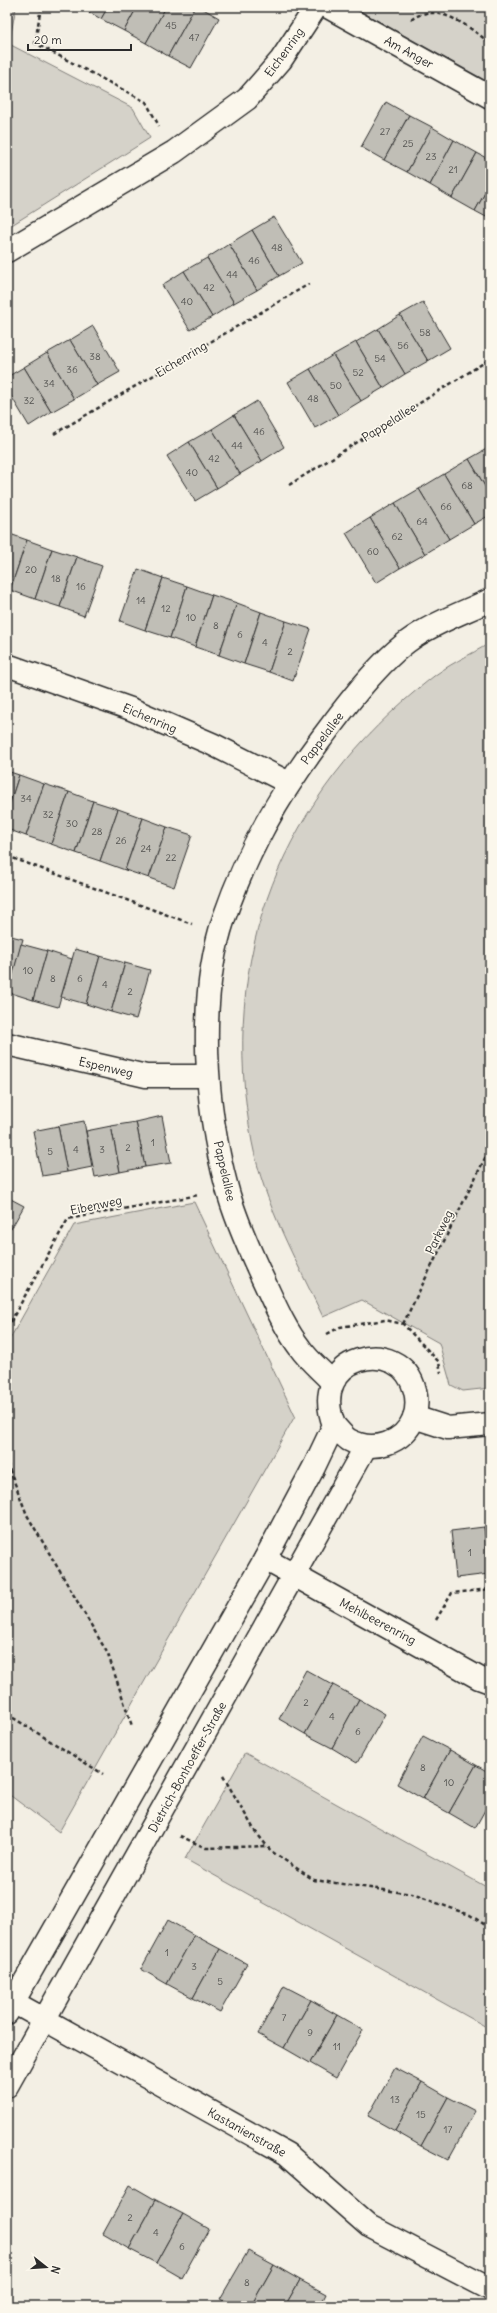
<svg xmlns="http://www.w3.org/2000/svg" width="497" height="2313" font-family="Delius,sans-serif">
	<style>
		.green { fill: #d5d2c9; stroke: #807e7a }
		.building { fill: #c0beb6; stroke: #2b2b2b }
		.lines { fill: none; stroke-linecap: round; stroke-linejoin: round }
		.minor-casing { stroke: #2b2b2b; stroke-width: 25 }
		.path { stroke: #2b2b2b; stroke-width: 2.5; stroke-dasharray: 4 3; stroke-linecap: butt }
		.minor { stroke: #fbf7ec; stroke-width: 22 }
		.labels { text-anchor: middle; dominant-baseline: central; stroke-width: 3.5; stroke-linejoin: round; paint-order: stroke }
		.number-label { font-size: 10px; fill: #50504e }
		.street-label { font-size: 12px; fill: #2b2b2b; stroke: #fbf7ec }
	</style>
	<rect width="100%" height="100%" fill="#f3efe4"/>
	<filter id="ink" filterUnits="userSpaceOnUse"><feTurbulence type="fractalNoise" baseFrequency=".025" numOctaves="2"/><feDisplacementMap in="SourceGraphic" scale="8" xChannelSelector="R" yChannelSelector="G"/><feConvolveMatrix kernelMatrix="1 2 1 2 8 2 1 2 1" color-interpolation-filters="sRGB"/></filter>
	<g filter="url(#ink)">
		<g class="green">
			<polygon points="7,7 16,7 9,44 133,108 150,138 7,228"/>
			<polygon points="357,7 490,7 490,83 362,12"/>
			<path d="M490,643V1388L463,1391L451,1385L439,1343L362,1300L323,1317C296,1260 264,1204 252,1142C217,956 282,796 429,680C447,665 470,655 490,643Z"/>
			<polygon points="194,1202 295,1416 59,1832 7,1793 7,1344 74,1225"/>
			<polygon points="245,1753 490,1889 490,2029 185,1859"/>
		</g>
		<g class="building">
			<polygon points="80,7 108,7 101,19"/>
			<polygon points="108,7 137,7 124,31 101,19"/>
			<polygon points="137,7 166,7 146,43 124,31"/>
			<polygon points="166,7 195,7 168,56 146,43"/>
			<polygon points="195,7 200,7 219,18 191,68 168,56"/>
			<polygon points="386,102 409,115 384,160 361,147"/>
			<polygon points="409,115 432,127 407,172 384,160"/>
			<polygon points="432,127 454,140 430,185 407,172"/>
			<polygon points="454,140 477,153 452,198 430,185"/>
			<polygon points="477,153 490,160 490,184 475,211 452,198"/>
			<polygon points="490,184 490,219 475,211"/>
			<polygon points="274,217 302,263 279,276 252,230"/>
			<polygon points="252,230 279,276 257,290 229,244"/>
			<polygon points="229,244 257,290 234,303 207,258"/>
			<polygon points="207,258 234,303 212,317 184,271"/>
			<polygon points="184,271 212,317 190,330 162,285"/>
			<polygon points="423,302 450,348 428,361 400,315"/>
			<polygon points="400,315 428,361 405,374 378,329"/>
			<polygon points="93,326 120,372 97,385 70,340"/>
			<polygon points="378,329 405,374 383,388 356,342"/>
			<polygon points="70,340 97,385 74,399 47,353"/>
			<polygon points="356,342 383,388 361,401 333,355"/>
			<polygon points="47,353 74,399 51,412 24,367"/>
			<polygon points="333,355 361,401 338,415 310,369"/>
			<polygon points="24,367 51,412 29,426 7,389 7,377"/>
			<polygon points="310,369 338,415 315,428 288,382"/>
			<polygon points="257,401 284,447 262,461 234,415"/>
			<polygon points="234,415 262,461 240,474 212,429"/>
			<polygon points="212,429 240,474 217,488 189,442"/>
			<polygon points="189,442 217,488 195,501 167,456"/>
			<polygon points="490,447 490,495 469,459"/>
			<polygon points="469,459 490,495 490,515 474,524 444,474"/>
			<polygon points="444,474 474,524 449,539 419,489"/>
			<polygon points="419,489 449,539 425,554 395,503"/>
			<polygon points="395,503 425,554 400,568 370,518"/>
			<polygon points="370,518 400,568 376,583 346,533"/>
			<polygon points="7,533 27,540 10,590 7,589"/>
			<polygon points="27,540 52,549 35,599 10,590"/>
			<polygon points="52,549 77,557 60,607 35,599"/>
			<polygon points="77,557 102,566 84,616 60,607"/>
			<polygon points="138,569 163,578 145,630 120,621"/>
			<polygon points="163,578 187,586 170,638 145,630"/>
			<polygon points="187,586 212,595 195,647 170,638"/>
			<polygon points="212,595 237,603 219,655 195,647"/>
			<polygon points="237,603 261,612 244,664 219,655"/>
			<polygon points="261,612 286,621 269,672 244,664"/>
			<polygon points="286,621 311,629 293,681 269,672"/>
			<polygon points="7,771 19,775 7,812"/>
			<polygon points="19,775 44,784 26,836 7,829 7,812"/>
			<polygon points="44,784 69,792 51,844 26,836"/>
			<polygon points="69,792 93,801 76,853 51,844"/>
			<polygon points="93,801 118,809 100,861 76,853"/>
			<polygon points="118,809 143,818 125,870 100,861"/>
			<polygon points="143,818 167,827 149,878 125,870"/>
			<polygon points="167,827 192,835 174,887 149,878"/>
			<polygon points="7,935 23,939 9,988 7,987"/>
			<polygon points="21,944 47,951 33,1000 8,992"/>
			<polygon points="75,949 100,956 86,1004 61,997"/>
			<polygon points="47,951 72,959 58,1007 33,1000"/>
			<polygon points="100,956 125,963 111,1012 86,1004"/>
			<polygon points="125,963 150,970 136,1019 111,1012"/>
			<polygon points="162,1116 171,1163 145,1167 136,1122"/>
			<polygon points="84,1121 92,1167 67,1172 58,1126"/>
			<polygon points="136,1122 145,1167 120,1172 111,1126"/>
			<polygon points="58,1126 67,1172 42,1176 33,1131"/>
			<polygon points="111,1126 120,1172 95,1177 86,1131"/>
			<polygon points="7,1197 24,1206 11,1229 7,1228"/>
			<polygon points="490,1526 490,1574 489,1574 484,1527"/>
			<polygon points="484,1527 489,1574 456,1578 451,1531"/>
			<polygon points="306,1670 333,1685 305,1734 279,1719"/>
			<polygon points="333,1685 359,1699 332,1748 305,1734"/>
			<polygon points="359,1699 385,1714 357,1763 332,1748"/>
			<polygon points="423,1736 450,1750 423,1799 397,1784"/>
			<polygon points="450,1750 476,1765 449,1813 423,1799"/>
			<polygon points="476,1765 490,1773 490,1801 475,1828 449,1813"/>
			<polygon points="168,1920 194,1935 167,1984 141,1969"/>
			<polygon points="194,1935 220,1949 193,1998 167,1984"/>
			<polygon points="220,1949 247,1964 220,2012 193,1998"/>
			<polygon points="284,1986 311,2000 284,2048 258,2034"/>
			<polygon points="311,2000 337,2015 310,2063 284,2048"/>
			<polygon points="337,2015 363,2030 336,2078 310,2063"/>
			<polygon points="395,2068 422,2082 395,2131 368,2116"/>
			<polygon points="422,2082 448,2097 421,2146 395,2131"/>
			<polygon points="448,2097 475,2111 448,2160 421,2146"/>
			<polygon points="130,2185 156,2200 129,2249 103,2234"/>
			<polygon points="156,2200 183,2214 156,2263 129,2249"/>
			<polygon points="183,2214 209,2229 182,2278 156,2263"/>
			<polygon points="248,2251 274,2265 251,2306 233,2306 220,2299"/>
			<polygon points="274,2265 300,2280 285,2306 251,2306"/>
			<polygon points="300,2280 326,2294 320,2306 285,2306"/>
		</g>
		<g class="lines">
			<g class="minor-casing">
				<g id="minor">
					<polyline points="328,7 490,97"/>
					<polyline points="7,251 174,152 247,99 281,60 316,7"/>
					<polyline points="7,665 131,709 212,744 289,783"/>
					<polyline points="7,1044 146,1076 207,1076"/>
					<path d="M332,1382C322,1371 309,1361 300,1348C283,1326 273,1300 261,1275C248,1247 235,1218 227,1188C205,1107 197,998 224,918C247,851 279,795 321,739C346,706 383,655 419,634C441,620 467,611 490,600"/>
					<polyline points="414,1417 448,1428 490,1424"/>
					<polyline points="265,1559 479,1678 490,1682"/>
					<polyline points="13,2002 287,2154 369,2226 490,2289"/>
					<path d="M7,2013L265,1559L314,1467L334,1425C307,1355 401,1333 415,1391C417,1399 417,1409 414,1418C403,1444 373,1453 349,1440C343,1436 338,1429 334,1425"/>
					<polyline points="7,2086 366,1446"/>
				</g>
			</g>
			<g class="path">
				<polyline points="41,7 35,43 146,102 159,126"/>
				<path d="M411,20C436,0 469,27 490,43"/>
				<polyline points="54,434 309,284"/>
				<polyline points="289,485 490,359"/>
				<polyline points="7,856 192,924"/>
				<polyline points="403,1324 490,1148"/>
				<polyline points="7,1328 68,1219 199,1195"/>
				<polyline points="327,1334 340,1327 385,1320 403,1324 439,1362 441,1373"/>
				<polyline points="7,1463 27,1515 108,1654 132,1726"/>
				<polyline points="436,1620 452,1593 490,1589"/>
				<polyline points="7,1714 103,1774"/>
				<polyline points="223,1776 255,1831 271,1851 314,1880 412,1894 470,1915 490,1928"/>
				<polyline points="180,1836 206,1848 266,1846"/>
			</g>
			<use href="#minor" class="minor"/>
		</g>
	</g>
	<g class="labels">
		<g class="number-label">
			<text x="171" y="25">45</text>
			<text x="194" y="37">47</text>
			<text x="385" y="131">27</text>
			<text x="408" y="143">25</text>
			<text x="431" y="156">23</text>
			<text x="453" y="169">21</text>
			<text x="277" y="247">48</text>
			<text x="254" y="260">46</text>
			<text x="232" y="274">44</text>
			<text x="209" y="287">42</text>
			<text x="187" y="301">40</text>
			<text x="425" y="332">58</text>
			<text x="403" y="345">56</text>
			<text x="95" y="356">38</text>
			<text x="380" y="358">54</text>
			<text x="72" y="369">36</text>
			<text x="358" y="372">52</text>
			<text x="49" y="383">34</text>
			<text x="336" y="385">50</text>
			<text x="313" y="398">48</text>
			<text x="29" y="400">32</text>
			<text x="259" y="431">46</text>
			<text x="237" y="445">44</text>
			<text x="214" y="458">42</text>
			<text x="192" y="472">40</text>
			<text x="467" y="485">68</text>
			<text x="446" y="506">66</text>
			<text x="422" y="521">64</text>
			<text x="397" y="536">62</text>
			<text x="373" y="551">60</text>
			<text x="31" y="569">20</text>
			<text x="56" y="578">18</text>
			<text x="81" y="586">16</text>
			<text x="141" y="600">14</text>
			<text x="166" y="608">12</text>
			<text x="191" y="617">10</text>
			<text x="216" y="625">8</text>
			<text x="240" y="634">6</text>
			<text x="265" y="642">4</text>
			<text x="290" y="651">2</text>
			<text x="26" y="798">34</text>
			<text x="48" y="814">32</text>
			<text x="72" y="823">30</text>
			<text x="97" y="831">28</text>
			<text x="121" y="840">26</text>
			<text x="146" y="848">24</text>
			<text x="171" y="857">22</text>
			<text x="28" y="970">10</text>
			<text x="53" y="978">8</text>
			<text x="80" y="978">6</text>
			<text x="105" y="984">4</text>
			<text x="130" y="991">2</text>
			<text x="153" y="1142">1</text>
			<text x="128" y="1147">2</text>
			<text x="76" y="1149">4</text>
			<text x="102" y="1149">3</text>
			<text x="50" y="1151">5</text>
			<text x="470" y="1552">1</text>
			<text x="306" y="1702">2</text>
			<text x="332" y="1716">4</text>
			<text x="358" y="1731">6</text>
			<text x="423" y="1767">8</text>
			<text x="449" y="1782">10</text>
			<text x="167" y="1952">1</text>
			<text x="194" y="1966">3</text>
			<text x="220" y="1981">5</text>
			<text x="284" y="2017">7</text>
			<text x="310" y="2032">9</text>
			<text x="337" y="2046">11</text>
			<text x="395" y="2099">13</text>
			<text x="421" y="2114">15</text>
			<text x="448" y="2129">17</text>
			<text x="130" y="2217">2</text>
			<text x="156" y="2232">4</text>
			<text x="182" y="2246">6</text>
			<text x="247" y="2282">8</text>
		</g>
		<g class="street-label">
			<text transform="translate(284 52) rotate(-54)">Eichenring</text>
			<text transform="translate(409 52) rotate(29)">Am Anger</text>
			<text transform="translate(181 359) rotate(-31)">Eichenring</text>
			<text transform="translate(389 422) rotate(-32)">Pappelallee</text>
			<text transform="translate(150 718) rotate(23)">Eichenring</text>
			<text transform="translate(322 738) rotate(-53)">Pappelallee</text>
			<text transform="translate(106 1067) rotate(13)">Espenweg</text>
			<text transform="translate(225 1171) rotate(77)">Pappelallee</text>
			<text transform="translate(96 1205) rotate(-12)">Eibenweg</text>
			<text transform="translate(439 1232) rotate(-64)">Parkweg</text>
			<text transform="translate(378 1621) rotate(28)">Mehlbeerenring</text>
			<text transform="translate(187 1767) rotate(-61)">Dietrich-Bonhoeffer-Straße</text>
			<text transform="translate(247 2132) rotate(29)">Kastanienstraße</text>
		</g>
	</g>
	<rect width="497" height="2313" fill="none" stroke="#fbf7ec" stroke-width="24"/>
	<rect x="12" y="12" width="473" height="2289" fill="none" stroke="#2b2b2b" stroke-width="1.5" filter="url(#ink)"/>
	<g transform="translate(46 2267) rotate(107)" stroke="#fbf7ec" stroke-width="3" paint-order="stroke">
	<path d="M0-3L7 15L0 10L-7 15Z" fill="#2b2b2b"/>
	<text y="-6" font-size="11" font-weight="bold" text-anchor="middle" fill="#2b2b2b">N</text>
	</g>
	<path d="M28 44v6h103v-6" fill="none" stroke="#2b2b2b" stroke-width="2"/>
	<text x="34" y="44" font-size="12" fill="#2b2b2b" stroke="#fbf7ec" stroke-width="3" paint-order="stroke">20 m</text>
</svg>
